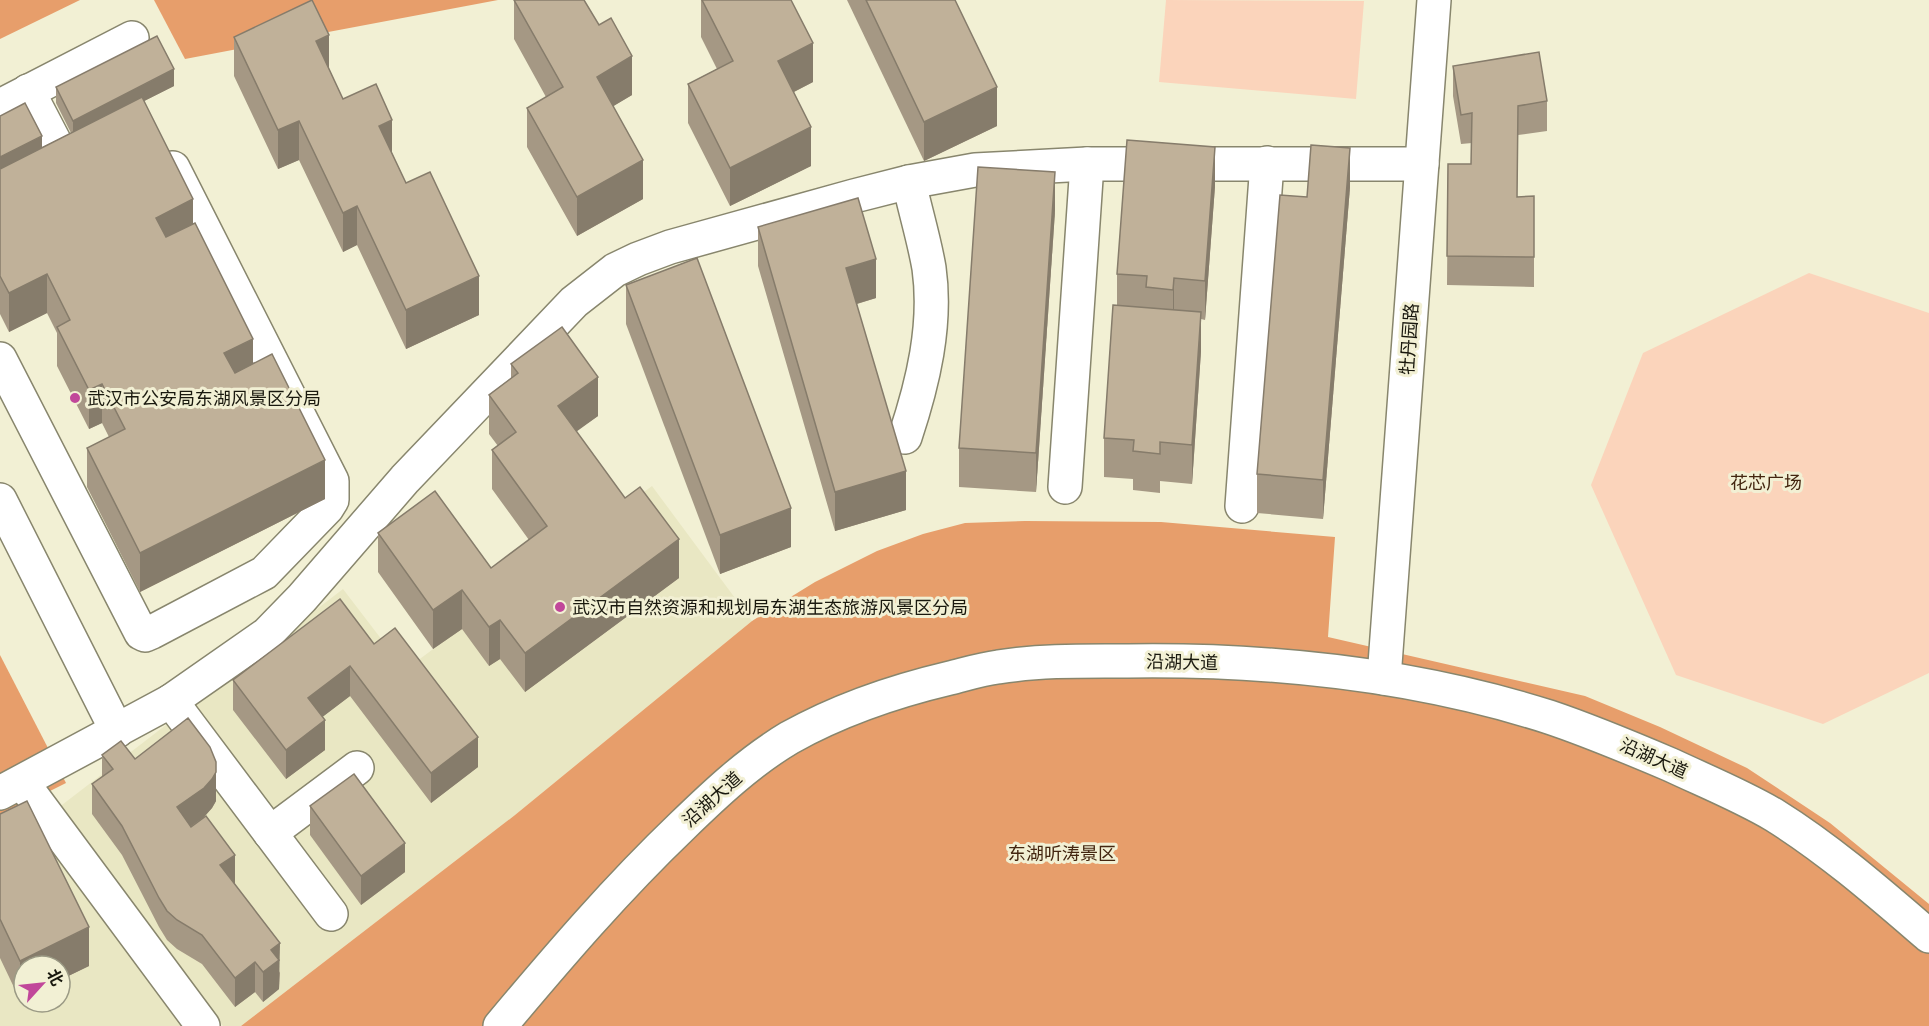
<svg xmlns="http://www.w3.org/2000/svg" width="1929" height="1026" font-family="Poppins,'Noto Sans SC',sans-serif">
	<style>
		.built { fill: #e9e7c3; fill-rule: evenodd }
		.green { fill: #fbd4bb }
		.forest { fill: #e79e6b }
		.lines { fill: none; stroke-linecap: round; stroke-linejoin: round }
		.minor-casing { stroke: #88866d; stroke-width: 36 }
		.minor { stroke: #fff; stroke-width: 33 }
		.wall { fill: #a59884 }
		.shaded-wall { fill: #867c6b }
		.building { fill: #c0b199; stroke: #867c6b; stroke-width: 1.5 }
		.poi-dot { fill: #c1479a; stroke: #f2f0d4; stroke-width: 2 }
		.labels { text-anchor: middle; dominant-baseline: central; stroke-width: 6; stroke-linejoin: round; paint-order: stroke }
		.street-label { font-size: 18px; fill: #19180e; stroke: #f2f0d4 }
		.poi-label { font-size: 18px; fill: #19180e; stroke: #f2f0d4; text-anchor: start }
		.park-label { font-size: 18px; fill: #432610; stroke: #f2f0d4 }
	</style>
	<rect width="100%" height="100%" fill="#f2f0d4"/>
	<g class="built">
		<polygon points="652,486 752,621 515,815 241,1026 223,1026 58,808 343,589 405,670"/>
		<path d="M24,804L183,1026H0V816ZM24,966H60V1002H24Z"/>
	</g>
	<g class="green">
		<polygon points="1166,0 1364,1 1356,99 1159,82"/>
		<polygon points="1809,273 1929,313 1929,673 1823,724 1676,675 1591,485 1643,353"/>
	</g>
	<g class="forest">
		<polygon points="0,0 80,0 0,39"/>
		<polygon points="154,0 498,0 185,59"/>
		<polygon points="1025,521 1161,522 1335,537 1328,637 1585,696 1660,727 1747,768 1830,823 1929,904 1929,1026 241,1026 515,815 752,621 815,582 877,551 923,534 965,523"/>
		<polygon points="0,655 66,783 0,816"/>
	</g>
	<g class="lines">
		<g class="minor-casing">
			<g id="minor">
				<polyline points="28,91 65,162"/>
				<polyline points="0,106 132,38"/>
				<polyline points="0,359 141,633 145,635 152,632 264,573 327,508 332,500 332,481 173,168"/>
				<path d="M905,437C923,383 937,325 929,268C924,239 915,210 909,182"/>
				<polyline points="1065,487 1087,164"/>
				<polyline points="0,500 117,731"/>
				<polyline points="1242,506 1267,163"/>
				<polyline points="1384,678 1434,0"/>
				<polyline points="171,701 331,914"/>
				<polyline points="22,782 203,1026"/>
				<polyline points="0,793 171,701 267,634 302,598 405,479 574,302 615,270 638,259 670,247 854,196 909,182 975,170 1087,164 1422,164"/>
				<polyline points="270,833 357,768"/>
				<path d="M500,1026C558,957 616,889 682,826C715,794 749,762 789,738C839,710 895,691 950,678C966,674 982,669 998,667C1041,660 1085,661 1128,661C1270,659 1414,674 1549,717C1591,731 1631,748 1671,765C1705,781 1742,796 1774,815C1830,850 1879,893 1929,936"/>
			</g>
		</g>
		<use href="#minor" class="minor"/>
	</g>
	<g class="wall">
		<polygon points="514,0 632,95 613,106 643,199 577,236 527,147 527,108 546,97 514,39"/>
		<polygon points="701,0 791,0 813,82 794,92 811,166 730,206 688,123 688,84 717,69 701,37"/>
		<polygon points="847,0 955,0 997,126 924,161"/>
		<polygon points="234,37 329,69 343,99 392,153 406,183 479,315 406,349 357,245 343,252 299,160 278,169 234,76"/>
		<polygon points="1453,66 1547,101 1547,131 1518,135 1517,197 1534,196 1534,287 1447,285 1448,164 1471,164 1472,143 1461,144 1453,96"/>
		<polygon points="174,86 144,101 193,224 253,364 325,499 140,592 87,487 87,448 109,437 102,423 89,429 57,366 57,333 47,313 9,332 0,314 0,116 42,147 71,133 56,103 56,87"/>
		<polygon points="1215,186 1205,320 1201,319 1201,351 1192,484 1160,481 1160,493 1133,490 1133,479 1104,477 1104,438 1117,305 1117,274"/>
		<polygon points="1350,187 1323,519 1257,513 1257,474 1307,197"/>
		<polygon points="1055,211 1036,492 959,487 959,448"/>
		<polygon points="758,227 876,298 857,304 906,510 835,531 758,266"/>
		<polygon points="626,285 791,547 720,574 626,324"/>
		<polygon points="511,364 598,416 576,431 679,578 525,692 500,659 489,666 462,629 433,649 378,572 378,533 491,568 529,540 492,489 492,450 498,446 489,434 489,395 511,378"/>
		<polygon points="374,644 478,767 431,803 350,696 322,717 325,750 286,779 233,710 233,680"/>
		<polygon points="102,755 135,759 216,801 212,808 204,817 235,885 280,973 279,989 263,1002 255,992 235,1007 202,964 177,949 167,940 159,927 122,855 92,814 92,784 102,777"/>
		<polygon points="310,806 405,872 361,905 310,835"/>
		<polygon points="0,814 89,966 60,980 60,966 24,966 24,998 20,1000 0,958"/>
	</g>
	<g class="shaded-wall">
		<polygon points="329,35 329,74 316,41"/>
		<polygon points="813,43 813,82 778,100 778,61"/>
		<polygon points="632,56 632,95 597,116 597,77"/>
		<polygon points="174,69 174,86 73,137 73,121"/>
		<polygon points="997,87 997,126 924,161 924,122"/>
		<polygon points="392,120 392,158 379,126"/>
		<polygon points="299,121 299,160 278,169 278,130"/>
		<polygon points="811,127 811,166 730,206 730,168"/>
		<polygon points="42,136 42,152 0,173 0,157"/>
		<polygon points="1215,147 1215,186 1205,320 1205,281"/>
		<polygon points="1350,148 1350,187 1323,519 1323,480"/>
		<polygon points="643,160 643,199 577,236 577,197"/>
		<polygon points="1055,172 1055,211 1036,492 1036,453"/>
		<polygon points="193,199 193,238 156,257 156,218"/>
		<polygon points="357,206 357,245 343,252 343,213"/>
		<polygon points="876,259 876,298 846,307 846,268"/>
		<polygon points="47,274 47,313 9,332 9,293"/>
		<polygon points="479,276 479,315 406,349 406,310"/>
		<polygon points="1174,278 1174,317 1173,328 1173,290"/>
		<polygon points="1201,312 1201,351 1192,484 1192,445"/>
		<polygon points="253,339 253,378 224,392 224,353"/>
		<polygon points="598,377 598,416 558,445 558,406"/>
		<polygon points="102,384 102,423 89,429 89,390"/>
		<polygon points="325,460 325,499 140,592 140,553"/>
		<polygon points="906,471 906,510 835,531 835,492"/>
		<polygon points="791,508 791,547 720,574 720,535"/>
		<polygon points="679,539 679,578 525,692 525,653"/>
		<polygon points="462,590 462,629 433,649 433,610"/>
		<polygon points="500,620 500,659 489,666 489,627"/>
		<polygon points="350,666 350,696 308,728 308,698"/>
		<polygon points="325,720 325,750 286,779 286,750"/>
		<polygon points="478,737 478,767 431,803 431,773"/>
		<polygon points="216,762 216,801 212,808 204,817 177,836 177,807"/>
		<polygon points="405,843 405,872 361,905 361,876"/>
		<polygon points="235,855 235,885 220,865"/>
		<polygon points="89,927 89,966 60,980 60,966 24,966 24,998 20,1000 20,961"/>
		<polygon points="280,943 279,989 263,1002 263,972 271,950"/>
		<polygon points="255,962 255,992 235,1007 235,978"/>
	</g>
	<g class="building">
		<polygon points="312,0 329,35 316,41 343,99 376,84 392,120 379,126 406,183 430,172 479,276 406,310 357,206 343,213 299,121 278,130 234,37"/>
		<polygon points="514,0 584,0 599,25 611,18 632,56 597,77 643,160 577,197 527,108 563,87"/>
		<polygon points="702,0 791,0 813,43 778,61 811,127 730,168 688,84 733,61"/>
		<polygon points="866,0 955,0 997,87 924,122"/>
		<polygon points="157,36 174,69 73,121 56,87"/>
		<polygon points="1539,52 1547,101 1518,106 1517,197 1534,196 1534,257 1447,256 1448,164 1471,164 1472,113 1461,115 1453,66"/>
		<polygon points="142,97 193,199 156,218 166,237 195,223 253,339 224,353 235,373 272,354 325,460 140,553 87,448 125,429 102,384 89,390 57,327 70,320 47,274 9,293 0,276 0,169"/>
		<polygon points="25,103 42,136 0,157 0,116"/>
		<polygon points="1127,140 1215,147 1205,281 1174,278 1173,290 1146,287 1147,276 1117,274"/>
		<polygon points="1311,145 1350,148 1323,480 1257,474 1280,195 1307,197"/>
		<polygon points="978,167 1055,172 1036,453 959,448"/>
		<polygon points="858,198 876,259 846,268 906,471 835,492 758,227"/>
		<polygon points="697,258 791,508 720,535 626,285"/>
		<polygon points="1113,305 1201,312 1192,445 1160,442 1160,454 1133,451 1134,440 1104,438"/>
		<polygon points="562,327 598,377 558,406 625,498 640,487 679,539 525,653 500,620 489,627 462,590 433,610 378,533 435,491 491,568 547,526 492,450 516,432 489,395 518,373 511,364"/>
		<polygon points="340,599 374,644 395,628 478,737 431,773 350,666 308,698 325,720 286,750 233,680"/>
		<polygon points="188,718 210,747 216,762 216,772 212,779 204,788 177,807 191,827 206,816 235,855 220,865 280,943 271,950 279,960 263,972 255,962 235,978 202,935 177,920 167,911 159,898 122,826 92,784 113,769 102,755 121,741 135,759"/>
		<polygon points="354,774 405,843 361,876 310,806"/>
		<polygon points="27,801 89,927 20,961 0,919 0,814"/>
	</g>
	<g class="poi-dot">
		<circle cx="75" cy="398" r="6"/>
		<circle cx="560" cy="607" r="6"/>
	</g>
	<g class="labels">
		<g class="street-label">
			<text transform="translate(1409 339) rotate(-86)">牡丹园路</text>
			<text transform="translate(1182 662) rotate(1)">沿湖大道</text>
			<text transform="translate(1654 758) rotate(24)">沿湖大道</text>
			<text transform="translate(712 799) rotate(-42)">沿湖大道</text>
		</g>
		<g class="poi-label">
			<text x="87" y="398">武汉市公安局东湖风景区分局</text>
			<text x="572" y="607">武汉市自然资源和规划局东湖生态旅游风景区分局</text>
		</g>
		<g class="park-label">
			<text x="1766" y="482">花芯广场</text>
			<text x="1062" y="853">东湖听涛景区</text>
		</g>
	</g>
	<g transform="translate(42 984) rotate(63)"><circle r="28" fill="#f2f0d4" stroke="#9b9a85" stroke-width="1.5"/>
	<path d="M0-4.5L10 22L0 15L-10 22Z" fill="#c1479a"/>
	<text y="-9" font-size="16" font-weight="bold" text-anchor="middle" fill="#19180e">北</text>
	</g>
</svg>
